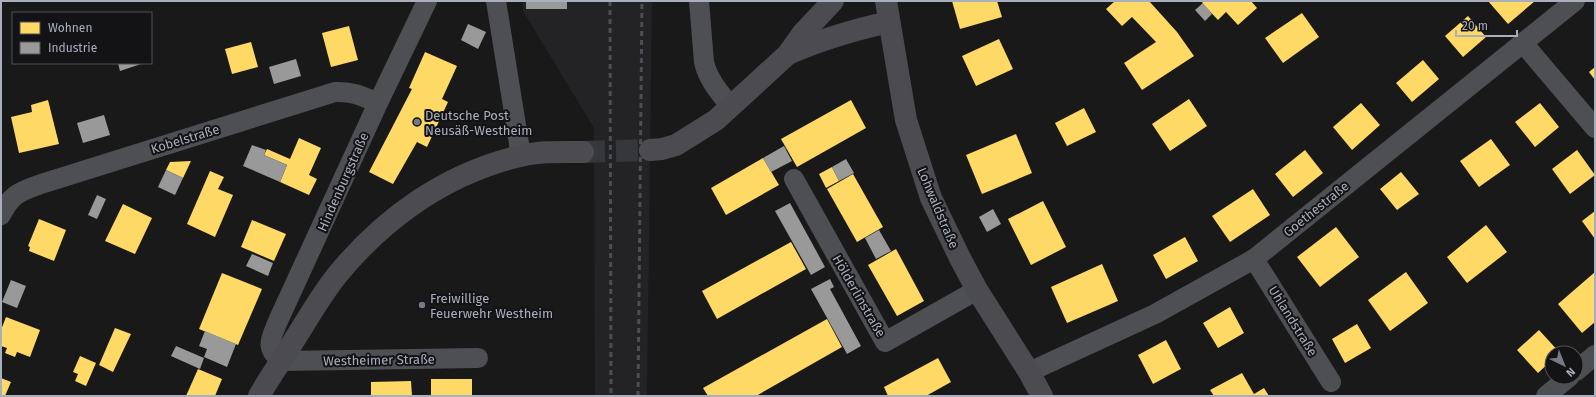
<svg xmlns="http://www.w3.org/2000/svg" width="1596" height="397" font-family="'Fira Sans',sans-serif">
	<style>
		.built { fill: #232326 }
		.homes { fill: #ffd966 }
		.industry { fill: #999 }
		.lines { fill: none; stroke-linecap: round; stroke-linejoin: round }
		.secondary-tunnel { stroke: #36373a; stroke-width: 22; stroke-dasharray: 22 11; stroke-linecap: butt }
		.street { stroke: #4d4f53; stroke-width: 20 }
		.secondary { stroke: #4c4c50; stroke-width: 22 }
		.rail { stroke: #4d4e52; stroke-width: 3; stroke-dasharray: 5 4; stroke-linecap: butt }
		.poi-dot { fill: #777a83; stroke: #131316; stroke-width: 1.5 }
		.labels { text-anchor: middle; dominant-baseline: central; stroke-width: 4; stroke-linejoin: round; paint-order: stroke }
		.poi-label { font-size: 13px; fill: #a9afbc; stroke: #131316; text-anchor: start }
		.street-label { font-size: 13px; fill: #a9afbc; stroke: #131316 }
	</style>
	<rect width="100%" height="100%" fill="#19191a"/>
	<polygon class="built" points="523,1 652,1 647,396 595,396 594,128 523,11"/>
	<g class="homes">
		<polygon points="952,1 997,1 1002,17 960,29"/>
		<polygon points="1115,1 1149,1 1177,32 1194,56 1142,90 1124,63 1156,42 1132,17 1122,26 1106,9"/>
		<polygon points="1204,1 1251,1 1257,8 1238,25 1226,12 1218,20 1202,3"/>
		<polygon points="1488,1 1535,1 1508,24"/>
		<polygon points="1302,13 1319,37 1283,63 1265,38"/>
		<polygon points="1468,16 1486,37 1463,57 1445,36"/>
		<polygon points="349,26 358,60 331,67 322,33"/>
		<polygon points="999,39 1013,69 976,86 962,56"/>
		<polygon points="251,42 258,67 232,74 225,49"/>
		<polygon points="425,52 457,66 442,99 448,102 427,147 417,142 393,184 369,172 412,89 409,88"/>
		<polygon points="1423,60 1439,79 1412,102 1396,83"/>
		<polygon points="1595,67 1595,80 1589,72"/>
		<polygon points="1189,99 1207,126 1170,151 1152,124"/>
		<polygon points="48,100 59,144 19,153 11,117 32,112 31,105"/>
		<polygon points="851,100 866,128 797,167 781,139"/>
		<polygon points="1361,103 1380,125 1352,150 1333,127"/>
		<polygon points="1540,103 1559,127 1535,147 1515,122"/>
		<polygon points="1084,108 1096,132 1067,146 1055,123"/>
		<polygon points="1016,134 1032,173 982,194 966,155"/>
		<polygon points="299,138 321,148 309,175 317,179 309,195 280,182 287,165 264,155 267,149 290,159"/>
		<polygon points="1491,139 1510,165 1479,187 1460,161"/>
		<polygon points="1305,150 1323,173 1293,197 1275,174"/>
		<polygon points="1577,150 1595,175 1570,194 1552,169"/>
		<polygon points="763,158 779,185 726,215 711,188"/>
		<polygon points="191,161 183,178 166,170 170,162"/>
		<polygon points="832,167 839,181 826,188 819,174"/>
		<polygon points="210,171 224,177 218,189 233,195 215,237 187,224"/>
		<polygon points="1401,172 1419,194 1397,210 1380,189"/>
		<polygon points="853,174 883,227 857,242 827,189"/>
		<polygon points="1253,189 1270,215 1230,242 1212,216"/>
		<polygon points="1043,201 1066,247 1031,265 1008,219"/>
		<polygon points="123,204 152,218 135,254 105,241"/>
		<polygon points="1595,211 1595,239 1582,221"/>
		<polygon points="39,219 66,230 54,261 29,251 30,247 28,246"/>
		<polygon points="252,220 286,234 274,261 241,247"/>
		<polygon points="1486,225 1507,252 1467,283 1447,257"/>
		<polygon points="1336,227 1359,257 1320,287 1297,257"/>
		<polygon points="1185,237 1198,261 1166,279 1153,255"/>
		<polygon points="791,242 806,269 717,319 702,291"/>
		<polygon points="896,249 924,301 897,316 868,265"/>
		<polygon points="1102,264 1118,301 1067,323 1051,287"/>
		<polygon points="1406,272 1428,303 1390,331 1368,300"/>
		<polygon points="1595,272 1595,322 1582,333 1558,304"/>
		<polygon points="222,273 262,289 238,345 199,329"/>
		<polygon points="1230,307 1244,333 1218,348 1203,323"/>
		<polygon points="6,317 40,330 30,357 17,352 15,357 5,353 7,348 1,346 1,330"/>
		<polygon points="827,319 842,347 756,396 708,396 703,388"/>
		<polygon points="1357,324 1371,348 1345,363 1332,339"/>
		<polygon points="115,328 131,334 113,372 99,365"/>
		<polygon points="1539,330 1560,353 1552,353 1552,360 1538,373 1517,350"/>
		<polygon points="1166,340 1181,369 1153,384 1138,355"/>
		<polygon points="80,356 96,363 86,386 75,381 78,374 73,372"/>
		<polygon points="938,358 951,382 926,396 888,396 884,387"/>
		<polygon points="198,369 222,379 215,396 186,396"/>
		<polygon points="1242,373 1254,394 1264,388 1269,396 1214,396 1210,390"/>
		<polygon points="1,378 11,382 5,396 1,396"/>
		<rect x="431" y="379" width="41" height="17"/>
		<polygon points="411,381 412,396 371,396 371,382"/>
	</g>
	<g class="industry">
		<rect x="526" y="1" width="41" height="8"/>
		<polygon points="1203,3 1212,14 1205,21 1195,10"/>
		<polygon points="468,24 486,32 478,49 461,40"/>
		<polygon points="296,59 301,76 274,84 269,67"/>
		<polygon points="118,63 144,63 120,71"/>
		<polygon points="104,115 110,135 83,143 77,123"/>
		<polygon points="252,145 266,150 264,155 287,165 280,182 243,166"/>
		<polygon points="784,146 792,161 771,172 763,158"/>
		<polygon points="846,159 854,173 839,181 832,167"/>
		<polygon points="166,170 183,178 175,195 158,187"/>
		<polygon points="97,195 106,199 97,219 88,215"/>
		<polygon points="790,203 825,267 811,275 775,211"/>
		<polygon points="993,209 1001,224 987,232 979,217"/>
		<polygon points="879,230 891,251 876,259 865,238"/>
		<polygon points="252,254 273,263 268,276 246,266"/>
		<polygon points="830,279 834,287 830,289 861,346 847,354 811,289"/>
		<polygon points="11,280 26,286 17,308 2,302"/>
		<polygon points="205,331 236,344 227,367 204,357 207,349 199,346"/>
		<polygon points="176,346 204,358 200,369 171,356"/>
	</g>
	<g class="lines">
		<polyline class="secondary-tunnel" points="583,152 650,150"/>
		<g class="street">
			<path d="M427,1L378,103L278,321C271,339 264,347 281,361L478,358"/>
			<polyline points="496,1 521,156"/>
			<path d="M699,1L704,62C708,80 720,93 731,107"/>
			<polyline points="1523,43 1595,128"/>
			<polyline points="794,179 885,342 977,290"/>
			<path d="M1,215C12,193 20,192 41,184L335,92C352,91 362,96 378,103"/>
			<polyline points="1254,259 1331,382"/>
			<polyline points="1576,371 1595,355"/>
			<polyline points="1029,372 1155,314 1254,259 1575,1"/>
			<polyline points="1546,396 1569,377"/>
		</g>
		<g class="secondary">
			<polyline points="886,1 906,120 931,198 960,258 977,290 1029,372 1042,396"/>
			<path d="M788,54C822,39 853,30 889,22"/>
			<polyline points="650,150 662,149 676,145 716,120 788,54 803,33 833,1"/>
			<path d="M259,396C269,378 282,360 293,342C307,320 321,295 338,274C385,217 447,173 520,156C541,151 562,152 583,152"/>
		</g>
		<g class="rail">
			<polyline points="610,1 611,396"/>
			<polyline points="638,396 642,1"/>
		</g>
	</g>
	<g class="poi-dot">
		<circle cx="417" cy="122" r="4"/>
		<circle cx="422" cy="305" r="4"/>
	</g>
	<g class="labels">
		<g class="poi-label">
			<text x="425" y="115">Deutsche Post<tspan x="425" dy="15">Neusäß-Westheim</tspan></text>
			<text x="430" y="298">Freiwillige<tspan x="430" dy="15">Feuerwehr Westheim</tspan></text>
		</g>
		<g class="street-label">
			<text transform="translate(185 139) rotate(-17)">Kobelstraße</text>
			<text transform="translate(343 182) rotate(-66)">Hindenburgstraße</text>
			<text transform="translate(938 208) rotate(67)">Lohwaldstraße</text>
			<text transform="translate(1316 209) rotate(-39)">Goethestraße</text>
			<text transform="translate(859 296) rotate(60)">Hölderlinstraße</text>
			<text transform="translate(1293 321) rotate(58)">Uhlandstraße</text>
			<text transform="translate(379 360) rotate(-1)">Westheimer Straße</text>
		</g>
	</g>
	<rect width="1596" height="397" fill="none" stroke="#a9afbc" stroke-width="4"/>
	<rect x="12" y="12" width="140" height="52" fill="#131316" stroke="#4f5158"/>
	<rect x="20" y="22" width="20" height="12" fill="#ffd966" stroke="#4f5158"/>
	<text x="48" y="32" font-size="12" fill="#a9afbc">Wohnen</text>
	<rect x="20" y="42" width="20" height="12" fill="#999999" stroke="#4f5158"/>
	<text x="48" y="52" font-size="12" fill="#a9afbc">Industrie</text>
	<g transform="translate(1564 365) rotate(137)"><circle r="19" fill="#131316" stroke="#4f5158"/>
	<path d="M0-3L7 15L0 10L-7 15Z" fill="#777a83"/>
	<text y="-6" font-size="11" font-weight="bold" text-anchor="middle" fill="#a9afbc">N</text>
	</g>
	<path d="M1456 30v6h61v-6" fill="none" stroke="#a9afbc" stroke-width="2"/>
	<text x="1462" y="30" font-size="12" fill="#a9afbc" stroke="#131316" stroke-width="3" paint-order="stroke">20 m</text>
</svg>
